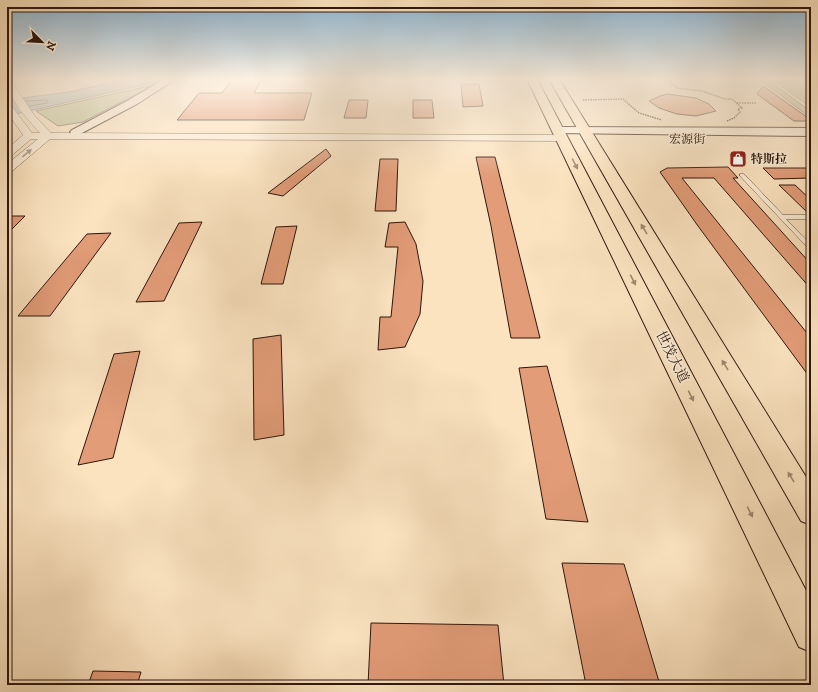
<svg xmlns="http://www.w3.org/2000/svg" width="818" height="692" font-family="'IM FELL DW Pica','Noto Serif SC',serif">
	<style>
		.green { fill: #bcc495; stroke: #746d51 }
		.water { fill: #a3bbbc; stroke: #747976 }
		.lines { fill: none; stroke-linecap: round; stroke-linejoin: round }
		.shore { stroke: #686864; stroke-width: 1 }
		.building { fill: #e29c78; stroke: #2d160d }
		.service-casing { stroke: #60493a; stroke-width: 1 }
		.tertiary-casing { stroke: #60493a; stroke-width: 1 }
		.secondary-casing { stroke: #2d160d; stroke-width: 2 }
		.primary-casing { stroke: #2d160d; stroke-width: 2 }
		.path { stroke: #2d160d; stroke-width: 1.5; stroke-dasharray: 1.5 1; stroke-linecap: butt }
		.service { fill: #fcedd6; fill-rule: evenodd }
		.tertiary { fill: #fcedd6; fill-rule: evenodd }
		.secondary { fill: #fcedd6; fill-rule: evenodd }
		.primary { fill: #fbe3c0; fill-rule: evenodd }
		.oneway { fill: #9f8c7c }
		.oneway2 { fill: #9e876f }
		.labels { text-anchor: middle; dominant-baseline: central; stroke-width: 3.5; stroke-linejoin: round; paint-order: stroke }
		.far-street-label { font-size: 12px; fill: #2d160d; stroke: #fcedd6 }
		.far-poi-label { font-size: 12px; font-weight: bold; fill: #2d160d; stroke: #fcedd6; text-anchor: start }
		.street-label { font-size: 14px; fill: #2d160d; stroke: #fcedd6 }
	</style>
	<rect width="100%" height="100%" fill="#fbe3c0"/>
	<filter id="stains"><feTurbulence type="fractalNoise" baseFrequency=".005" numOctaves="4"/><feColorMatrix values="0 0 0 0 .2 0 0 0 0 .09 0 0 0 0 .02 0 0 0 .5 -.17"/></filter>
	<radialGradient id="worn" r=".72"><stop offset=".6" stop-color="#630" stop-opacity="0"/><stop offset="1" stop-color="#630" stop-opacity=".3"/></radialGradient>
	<g class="green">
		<polygon points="759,79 811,79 811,118"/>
		<polygon points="154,85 83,122 58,126 36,111"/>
	</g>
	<polygon class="water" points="126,79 169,79 7,116 7,100 69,92"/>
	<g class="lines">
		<polyline class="shore" points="26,101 48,100 47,103 30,106"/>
	</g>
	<g class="building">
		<polygon points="232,79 262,79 254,93 312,93 304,120 177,120 199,93 222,93"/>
		<polygon points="461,84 479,84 483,106 463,107"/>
		<polygon points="763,86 811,120 811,121 794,121 757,94"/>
		<polygon points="667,94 696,98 709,104 716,111 696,116 677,114 659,108 649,101 660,96"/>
		<polygon points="349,100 368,100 366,118 344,118"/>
		<polygon points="413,100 432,100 434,118 413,118"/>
		<polygon points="326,149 331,156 283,196 268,193"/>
		<polygon points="476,157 495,157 540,338 511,338 491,226"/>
		<polygon points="380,159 398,159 396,211 375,211"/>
		<polygon points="728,167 738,178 733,178 811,264 811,289 714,178 682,178 811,338 811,379 698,226 660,172 667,168"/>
		<polygon points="763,168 811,168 811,178 774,179"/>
		<polygon points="779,185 795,185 811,200 811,214 809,214"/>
		<polygon points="7,216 25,216 7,234"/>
		<polygon points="202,222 164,301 136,302 179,223"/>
		<polygon points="405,222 416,244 423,281 420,314 405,347 378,350 380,317 391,317 398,247 385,247 389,223"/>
		<polygon points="297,226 283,284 261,284 276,227"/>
		<polygon points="111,233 50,316 18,316 87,234"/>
		<polygon points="281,335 284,435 254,440 253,339"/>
		<polygon points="140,351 113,458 78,465 114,354"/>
		<polygon points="547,366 588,522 546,519 519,368"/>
		<polygon points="562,563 624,564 660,685 586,685"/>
		<polygon points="371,623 498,625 504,685 368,685"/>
		<polygon points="93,671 141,672 137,685 88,685"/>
	</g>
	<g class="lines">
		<g class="service-casing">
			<g id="service">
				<polygon points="767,79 771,79 811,108 811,111"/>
				<polygon points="799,79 803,79 811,84 811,86"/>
				<polygon points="740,174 744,174 783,215 811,215 811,219 786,219 811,245 811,250 809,249 740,176"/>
			</g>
		</g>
		<g class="tertiary-casing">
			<path id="tertiary" d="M7,79H10L34,115L51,133L562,135L567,138L562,141L50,139L11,172L7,173V164L38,139H31L11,156L7,157V149L23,135L7,112V103L10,104L32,133H40C28,120 7,97 7,79Z"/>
		</g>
		<g class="secondary-casing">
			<g id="secondary">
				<polygon points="164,79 176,79 137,104 80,134 72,134 70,132 72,130 129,100"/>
				<polygon points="558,127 811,128 811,136 554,133 552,131 554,129"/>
			</g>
		</g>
		<g class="primary-casing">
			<g id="primary">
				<polygon points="527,79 537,79 811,600 811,652 799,647"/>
				<polygon points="549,79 559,79 811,485 811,525 801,521"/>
			</g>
		</g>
		<g class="path">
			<polyline points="668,79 677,88 702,91 725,99 732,99 742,108 738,109 740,112 734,118 727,121"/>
			<polyline points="583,100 623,99 639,113 662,120"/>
			<polyline points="737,103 756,103"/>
		</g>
		<use href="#service" class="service"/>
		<use href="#tertiary" class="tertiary"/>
		<use href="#secondary" class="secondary"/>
		<use href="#primary" class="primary"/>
	</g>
	<defs><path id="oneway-solid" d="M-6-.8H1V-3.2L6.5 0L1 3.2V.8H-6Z"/></defs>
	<use class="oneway" href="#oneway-solid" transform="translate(27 153) rotate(-40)"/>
	<g class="oneway2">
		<use href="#oneway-solid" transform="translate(575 164) rotate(63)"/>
		<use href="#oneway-solid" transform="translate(644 229) rotate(-121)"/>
		<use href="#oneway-solid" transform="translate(633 280) rotate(63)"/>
		<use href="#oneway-solid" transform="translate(725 365) rotate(-121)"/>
		<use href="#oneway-solid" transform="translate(691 396) rotate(63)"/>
		<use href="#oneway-solid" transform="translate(791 477) rotate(-121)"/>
		<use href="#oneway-solid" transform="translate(750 512) rotate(63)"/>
	</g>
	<linearGradient id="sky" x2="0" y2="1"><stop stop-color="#8cb7d6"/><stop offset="0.45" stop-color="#fdf2e3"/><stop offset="1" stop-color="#fdf2e3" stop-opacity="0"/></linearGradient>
	<rect width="818" height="176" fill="url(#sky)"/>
	<defs>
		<g id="shop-square" transform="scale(0.9)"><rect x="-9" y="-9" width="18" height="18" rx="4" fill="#8f2418" stroke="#fcedd6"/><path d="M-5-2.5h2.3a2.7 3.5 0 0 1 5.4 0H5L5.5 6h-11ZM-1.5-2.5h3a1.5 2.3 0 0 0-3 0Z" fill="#fff"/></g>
	</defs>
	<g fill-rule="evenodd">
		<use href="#shop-square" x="738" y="159"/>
	</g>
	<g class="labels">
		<g class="far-street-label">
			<text x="687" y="139">宏源街</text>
		</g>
		<g class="far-poi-label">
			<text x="751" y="159">特斯拉</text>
		</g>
		<g class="street-label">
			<text transform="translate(672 357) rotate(63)">世茂大道</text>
		</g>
	</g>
	<rect width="818" height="692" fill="none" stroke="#fbe3c0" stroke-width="24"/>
	<rect x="8" y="8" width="802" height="676" fill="none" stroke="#2d160d" stroke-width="2"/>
	<rect x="12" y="12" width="794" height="668" fill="none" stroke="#2d160d"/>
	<g transform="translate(42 42) rotate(114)" stroke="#fcedd6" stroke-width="3" paint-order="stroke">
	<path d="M0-3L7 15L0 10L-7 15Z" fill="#2d160d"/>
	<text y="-6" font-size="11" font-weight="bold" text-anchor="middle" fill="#2d160d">N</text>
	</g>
	<rect width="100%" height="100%" filter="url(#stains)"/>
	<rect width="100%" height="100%" fill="url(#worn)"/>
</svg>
